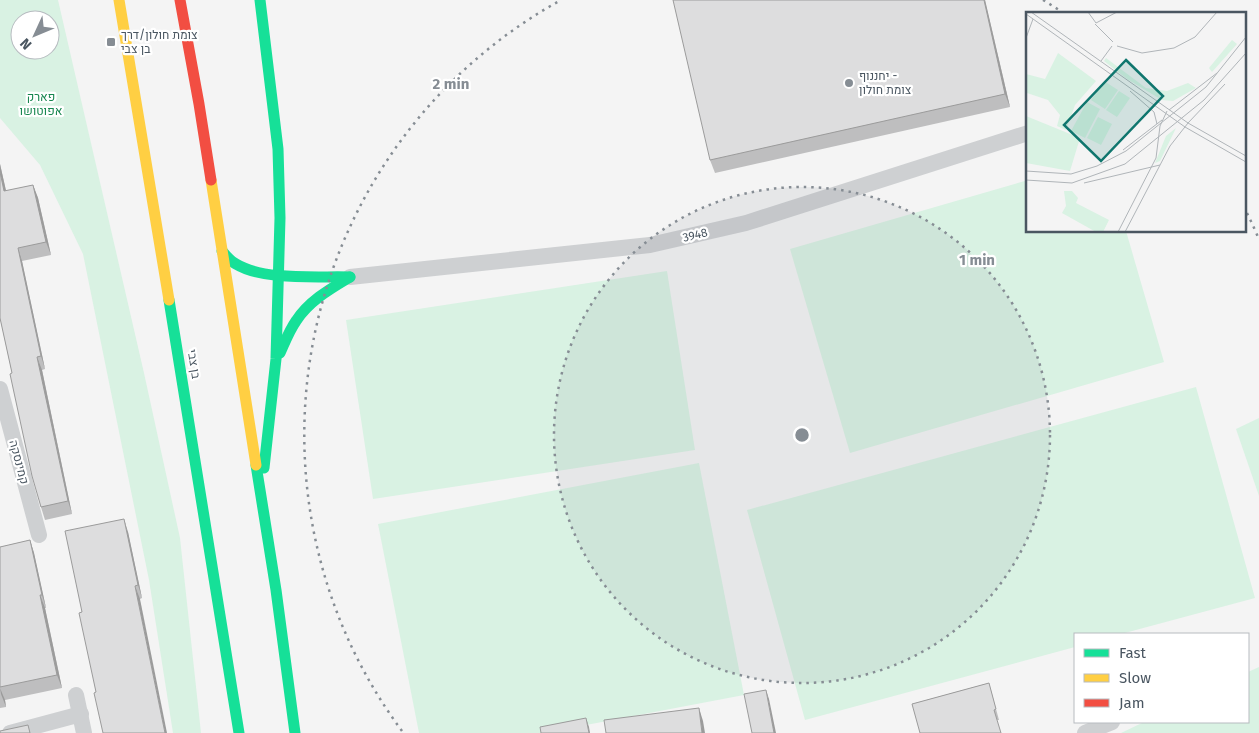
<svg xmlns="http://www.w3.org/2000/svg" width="1259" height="733" font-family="'Fira Sans',Heebo,sans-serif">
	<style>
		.green { fill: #d9f2e3; fill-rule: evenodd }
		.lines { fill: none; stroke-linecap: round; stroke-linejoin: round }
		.street { stroke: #ced0d2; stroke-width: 16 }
		.fast { stroke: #16e098; stroke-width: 11 }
		.slow { stroke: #ffcf43; stroke-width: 11 }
		.jam { stroke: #f24e42; stroke-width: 11 }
		.wall { fill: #bebebf }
		.shaded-wall { fill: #9b9b9b }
		.building { fill: #ddddde; stroke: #9b9b9b }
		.ring { fill: none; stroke: #868d94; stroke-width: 2.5; stroke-dasharray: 2.5 5 }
		.poi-dot { fill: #868d94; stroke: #fff; stroke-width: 2 }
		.labels { text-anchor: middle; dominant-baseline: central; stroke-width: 4.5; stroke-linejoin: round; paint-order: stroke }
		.poi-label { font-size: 12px; fill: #4a5661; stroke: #fff; text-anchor: start }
		.park-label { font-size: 12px; fill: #17864f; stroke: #fff }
		.street-label { font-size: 12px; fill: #4a5661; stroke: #fff }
		.inset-road { fill: none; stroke: #b0b5b9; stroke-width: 1 }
		.view { fill: #0f766e; fill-opacity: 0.15; stroke: #0f766e; stroke-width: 2.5 }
		.inset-edge { fill: none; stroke: #4a5661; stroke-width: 2.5 }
		.centre { fill: #868d94; stroke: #fff; stroke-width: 2.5 }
		.ring-label { font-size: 15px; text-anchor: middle; font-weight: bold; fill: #868d94; stroke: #fff; stroke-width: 4.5; stroke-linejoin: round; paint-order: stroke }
	</style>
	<rect width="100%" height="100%" fill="#f4f4f4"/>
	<g class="green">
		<path d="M0,0H58L144,373L180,538L201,733H173L149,580L83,254L40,165L0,118ZM20,20H50V50H20Z"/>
		<polygon points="1028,180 1028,231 1126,231 1164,362 850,453 790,249"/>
		<polygon points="667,271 695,450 373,499 346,320"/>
		<polygon points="1196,387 1255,598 1121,634 1075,634 1075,647 805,720 747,510"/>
		<polygon points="1259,418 1259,496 1236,429"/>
		<polygon points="699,463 744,695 544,733 419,733 378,524"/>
		<polygon points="1259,667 1259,733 1121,733 1144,722 1248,722 1248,672"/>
	</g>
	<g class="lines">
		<g class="street">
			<polyline points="350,277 650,245 746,223 1028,133"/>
			<polyline points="0,389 39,535"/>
			<polyline points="76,695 84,733"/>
			<polyline points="10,733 81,714"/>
			<polyline points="1085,733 1112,722"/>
		</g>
		<g class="fast">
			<polyline points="260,0 278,149 280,218 276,359 264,468"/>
			<path d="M222,251C226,256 230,261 236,264C264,281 318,276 350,277"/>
			<polyline points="169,300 239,733"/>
			<path d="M280,353C285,342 289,331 296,321C309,301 330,289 350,277"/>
			<polyline points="256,465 276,590 295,733"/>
		</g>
		<g class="slow">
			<polyline points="119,0 169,300"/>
			<polyline points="211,180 256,465"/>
		</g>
		<polyline class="jam" points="180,0 199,104 211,180"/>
	</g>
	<g class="wall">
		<polygon points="985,0 1010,107 715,173 710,160"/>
		<polygon points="0,164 6,191 33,185 38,198 51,255 22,261 45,369 42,370 72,514 45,520 41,507 0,318"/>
		<polygon points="128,532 142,598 140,599 96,692 82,612"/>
		<polygon points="30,540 34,553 46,608 45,608 62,688 5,700 6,707 0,708 0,547"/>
		<polygon points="989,683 999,720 998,720 912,704"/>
	</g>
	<g class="shaded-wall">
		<polygon points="984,0 985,0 1010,107 1005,94"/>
		<polygon points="0,164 9,204 4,191 0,172"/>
		<polygon points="33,185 38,198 51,255 46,242"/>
		<polygon points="18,248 22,261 45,369 41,356"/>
		<polygon points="37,357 42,370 72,514 68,501"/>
		<polygon points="124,519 128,532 142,598 138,585"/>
		<polygon points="30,540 34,553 46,608 42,595"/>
		<polygon points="135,586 140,599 167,733 165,733"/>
		<polygon points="40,595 45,608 62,688 57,675"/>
		<polygon points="0,688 5,700 6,707 1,694"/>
		<polygon points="766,690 769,699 776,733 774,733"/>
		<polygon points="699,708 703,721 705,733 702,733"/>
		<polygon points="586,718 589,727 590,733 589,733"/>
	</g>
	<g class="building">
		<polygon points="673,0 984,0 1005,94 710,160"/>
		<polygon points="0,172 4,191 33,185 46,242 18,248 41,356 37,357 68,501 41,507 32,476 10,374 12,373 0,318"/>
		<polygon points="124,519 138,585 135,586 165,733 103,733 94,693 96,692 79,613 82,612 65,531"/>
		<polygon points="30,540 42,595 40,595 57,675 0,687 0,547"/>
		<polygon points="989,683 996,709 994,710 1001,733 920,733 912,704"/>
		<polygon points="766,690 774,733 752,733 744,694"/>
		<polygon points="699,708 702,733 606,733 604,720"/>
		<polygon points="586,718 589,733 541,733 540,727"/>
		<polygon points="28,725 30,733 0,733 0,731"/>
	</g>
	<circle cx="802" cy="435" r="248" fill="#868d94" fill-opacity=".12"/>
	<g class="ring">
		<circle cx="802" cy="435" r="248"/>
		<path d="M402 731A497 497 0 0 1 561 0M1043 0A497 497 0 0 1 1065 14M1247 213A497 497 0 0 1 1258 237"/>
	</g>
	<g class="poi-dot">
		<rect x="106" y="37" width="10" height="10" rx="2.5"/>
		<circle cx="849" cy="83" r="5"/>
	</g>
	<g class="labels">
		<g class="poi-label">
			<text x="121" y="35">צומת חולון/דרך<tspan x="121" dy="14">בן צבי</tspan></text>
			<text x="859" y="76">יחננוף -<tspan x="859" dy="14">צומת חולון</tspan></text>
		</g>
		<g class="park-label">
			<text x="41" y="97">פארק<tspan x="41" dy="14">אפוטושו</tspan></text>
		</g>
		<g class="street-label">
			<text transform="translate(695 235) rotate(-13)">3948</text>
			<text transform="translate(194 364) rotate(81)">בן צבי</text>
			<text transform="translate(19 462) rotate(75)">קמינסקה</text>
		</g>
	</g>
	<g transform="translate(1026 12)">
		<rect width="220" height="220" fill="#f4f4f4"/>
		<path d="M206,28L211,32L186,60L183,56ZM32,41L70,69L49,93L40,118L31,114L34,103L22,88L1,81L0,62L19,67ZM80,46L120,76L141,79L162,71L170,76L147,89L136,88L101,67L78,49ZM78,69L92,78L79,97L65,88ZM93,79L104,86L91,105L80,98ZM61,90L74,97L59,126L45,119ZM0,104L54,126L44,159L0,151ZM72,105L86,112L75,133L61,126ZM150,116L134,149L129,151L140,124ZM38,179H46L52,186L50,191L83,208L77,220H70L36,201L40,194Z" fill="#d9f2e3"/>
		<path class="inset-road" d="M5,0L162,111L144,134L99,220M62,0L70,11L91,0M0,2L159,115M69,12L87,30M0,26L7,7M91,34L116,41L148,36L169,25L191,0M75,49L86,34M199,72L162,111L220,144M104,79L128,100L131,112M143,98L191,61M159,115L220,150M97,138L136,108M0,159L45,162L71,154L100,139L180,75L220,25M0,168L46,171L99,152L178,88L220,41M58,171L134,153M92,220L130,146L134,114L141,99"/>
		<path class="view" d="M100,48L137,84L75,149L38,113Z"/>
		<rect width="220" height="220" class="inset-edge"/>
	</g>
	<circle cx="802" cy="435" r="8" class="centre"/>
	<g class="ring-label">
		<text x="451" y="89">2 min</text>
		<text x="977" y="265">1 min</text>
	</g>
	<rect x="1074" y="633" width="175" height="90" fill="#ffffff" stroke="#b7bbc0"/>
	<rect x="1084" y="649" width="25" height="8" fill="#16e098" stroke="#b7bbc0"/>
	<text x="1119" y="658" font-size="15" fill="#4a5661">Fast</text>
	<rect x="1084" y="674" width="25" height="8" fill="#ffcf43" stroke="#b7bbc0"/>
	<text x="1119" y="683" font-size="15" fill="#4a5661">Slow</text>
	<rect x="1084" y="699" width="25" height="8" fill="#f24e42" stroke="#b7bbc0"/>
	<text x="1119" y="708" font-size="15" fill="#4a5661">Jam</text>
	<g transform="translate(35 35) rotate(226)"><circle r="24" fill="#ffffff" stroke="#b7bbc0"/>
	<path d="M0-4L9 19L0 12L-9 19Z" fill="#868d94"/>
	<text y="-8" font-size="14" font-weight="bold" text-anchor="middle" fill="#4a5661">N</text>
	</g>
</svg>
